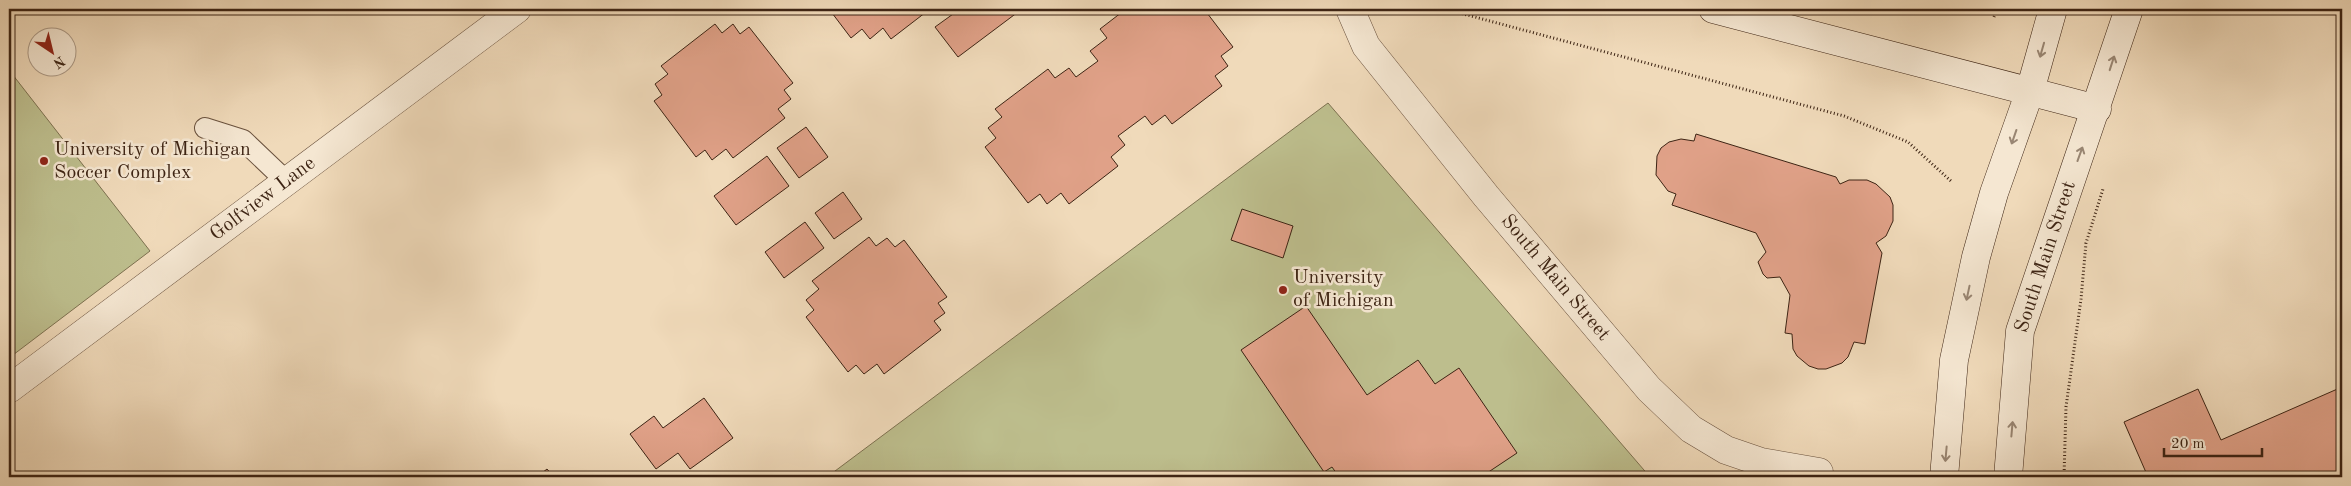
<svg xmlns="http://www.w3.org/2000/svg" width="2351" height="486" font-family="'Old Standard TT',serif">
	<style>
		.green { fill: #bdbe8d; stroke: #7d7150 }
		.building { fill: #e0a188; stroke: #3d2414 }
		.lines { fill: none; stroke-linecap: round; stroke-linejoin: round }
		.lane-casing { stroke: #6a523e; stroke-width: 22 }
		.street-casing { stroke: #6a523e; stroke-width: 29 }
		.secondary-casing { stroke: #3d2414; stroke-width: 29 }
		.path { stroke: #3d2414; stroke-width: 3; stroke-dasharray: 1 2.5; stroke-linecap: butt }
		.lane { stroke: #f5e7d2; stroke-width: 20 }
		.street { stroke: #f5e7d2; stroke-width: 28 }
		.secondary { stroke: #f5e7d2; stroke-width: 28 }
		.oneway { stroke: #998673 }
		.poi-dot { fill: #8f2418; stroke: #f5e7d2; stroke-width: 2 }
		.labels { text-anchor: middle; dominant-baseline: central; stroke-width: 5; stroke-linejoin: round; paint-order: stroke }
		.poi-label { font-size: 20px; fill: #3d2414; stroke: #f5e7d2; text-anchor: start }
		.street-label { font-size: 20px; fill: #3d2414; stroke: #f5e7d2 }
	</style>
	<rect width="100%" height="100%" fill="#f0daba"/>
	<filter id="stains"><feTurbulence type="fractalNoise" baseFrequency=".004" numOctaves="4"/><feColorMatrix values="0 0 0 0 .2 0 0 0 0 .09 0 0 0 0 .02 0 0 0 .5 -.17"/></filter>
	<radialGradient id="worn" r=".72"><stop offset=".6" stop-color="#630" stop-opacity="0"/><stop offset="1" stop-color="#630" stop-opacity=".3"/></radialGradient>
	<g class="green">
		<polygon points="9,70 150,251 9,358"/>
		<polygon points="1328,103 1650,477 827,477"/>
	</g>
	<g class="building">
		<polygon points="829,9 930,9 891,39 883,28 870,39 862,29 851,38"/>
		<polygon points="960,9 1022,9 958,57 935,27"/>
		<polygon points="1126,9 1204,9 1233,47 1221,56 1228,66 1215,76 1222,86 1172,124 1165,115 1152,125 1145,116 1118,136 1125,145 1111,157 1118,166 1069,204 1061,193 1047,204 1040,194 1028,203 985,147 996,138 988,128 1002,117 995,109 1048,69 1055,78 1069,68 1076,77 1098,61 1090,51 1107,38 1100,29"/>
		<polygon points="715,24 722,33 733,24 740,34 749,27 793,83 784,90 791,99 778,109 785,118 733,158 726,149 712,160 705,150 696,157 654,101 662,95 655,84 668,74 661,66"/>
		<polygon points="806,127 828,157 799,178 777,148"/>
		<polygon points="1696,134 1836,177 1840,184 1849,180 1867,180 1876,184 1890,197 1893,205 1893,221 1886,236 1876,243 1882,253 1865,344 1854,342 1848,357 1842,363 1826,369 1818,369 1809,366 1797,356 1793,349 1792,334 1785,333 1790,295 1780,277 1767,278 1763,274 1758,262 1766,252 1756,233 1672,205 1676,194 1668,191 1656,175 1657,156 1661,148 1669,142 1681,139 1694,141"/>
		<polygon points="767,156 789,186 736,225 714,196"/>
		<polygon points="843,192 862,219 834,239 815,213"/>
		<polygon points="1242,209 1293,226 1283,258 1231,240"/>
		<polygon points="805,222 824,248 784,278 765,252"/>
		<polygon points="869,237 876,246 887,238 895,247 904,240 947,297 938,303 945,313 934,321 941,330 884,374 877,364 864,374 856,365 848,372 806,317 814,310 806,300 819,289 812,281"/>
		<polygon points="1306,306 1367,395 1418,360 1435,384 1459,368 1517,453 1481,477 1339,477 1332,467 1324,472 1241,350"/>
		<polygon points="2342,387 2342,477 2148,477 2124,422 2198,389 2221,440"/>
		<polygon points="704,398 733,438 690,469 678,453 656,469 630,434 654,416 663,428"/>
		<polygon points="547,469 554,477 537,477"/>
	</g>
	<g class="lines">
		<g class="lane-casing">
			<polyline id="lane" points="205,128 243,140 286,181"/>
		</g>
		<g class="street-casing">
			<g id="street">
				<polyline points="1350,9 1366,46 1486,196 1649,389 1691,429 1726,450 1761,462 1819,472"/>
				<polyline points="9,389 517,9"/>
			</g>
		</g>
		<g class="secondary-casing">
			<g id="secondary">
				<polyline points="1713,9 2097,109"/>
				<polyline points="1944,477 1954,360 1976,257 1994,193 2030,91 2053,9"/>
				<polyline points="2008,477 2020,331 2129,9"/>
			</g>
		</g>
		<g class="path">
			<polyline points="1445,9 1844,116 1908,142 1952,182"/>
			<polyline points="1984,9 1996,12"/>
			<polyline points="1994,17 1996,12 2001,9"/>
			<polyline points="2064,477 2066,407 2081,299 2086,243 2103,189"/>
		</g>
		<use href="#lane" class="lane"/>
		<use href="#street" class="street"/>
		<use href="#secondary" class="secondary"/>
	</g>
	<defs><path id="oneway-shaft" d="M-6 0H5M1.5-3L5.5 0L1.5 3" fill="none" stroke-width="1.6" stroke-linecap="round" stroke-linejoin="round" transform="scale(1.25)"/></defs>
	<g class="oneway">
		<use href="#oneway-shaft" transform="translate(2042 50) rotate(106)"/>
		<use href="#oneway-shaft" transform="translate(2112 63) rotate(-72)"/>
		<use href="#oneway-shaft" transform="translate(2014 137) rotate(109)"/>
		<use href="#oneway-shaft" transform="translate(2080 154) rotate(-70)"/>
		<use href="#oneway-shaft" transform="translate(1968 293) rotate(102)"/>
		<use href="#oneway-shaft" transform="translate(2012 429) rotate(-85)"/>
		<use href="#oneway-shaft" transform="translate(1946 454) rotate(95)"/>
	</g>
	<g class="poi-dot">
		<circle cx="44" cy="161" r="5"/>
		<circle cx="1283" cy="290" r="5"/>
	</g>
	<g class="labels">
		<g class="poi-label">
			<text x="54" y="150">University of Michigan<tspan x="54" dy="23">Soccer Complex</tspan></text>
			<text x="1293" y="278">University<tspan x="1293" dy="23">of Michigan</tspan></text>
		</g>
		<g class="street-label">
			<text transform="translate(263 199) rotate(-37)">Golfview Lane</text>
			<text transform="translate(2046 257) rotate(-72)">South Main Street</text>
			<text transform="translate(1555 278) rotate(50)">South Main Street</text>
		</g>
	</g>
	<rect width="2351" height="486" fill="none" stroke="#f0daba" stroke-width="30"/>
	<rect x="10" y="10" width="2331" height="466" fill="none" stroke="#3d2414" stroke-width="2.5"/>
	<rect x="15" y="15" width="2321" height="456" fill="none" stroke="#3d2414"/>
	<g transform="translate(52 52) rotate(145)"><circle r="24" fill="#f5e7d2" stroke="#ab9986"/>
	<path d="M0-4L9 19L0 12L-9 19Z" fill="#8f2418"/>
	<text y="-8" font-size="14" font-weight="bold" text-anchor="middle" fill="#3d2414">N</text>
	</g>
	<path d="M2164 448v8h98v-8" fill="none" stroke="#3d2414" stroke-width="2.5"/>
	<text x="2171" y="448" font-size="15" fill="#3d2414" stroke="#f5e7d2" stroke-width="4" paint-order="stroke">20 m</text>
	<rect width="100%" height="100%" filter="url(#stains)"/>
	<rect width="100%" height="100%" fill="url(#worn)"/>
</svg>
